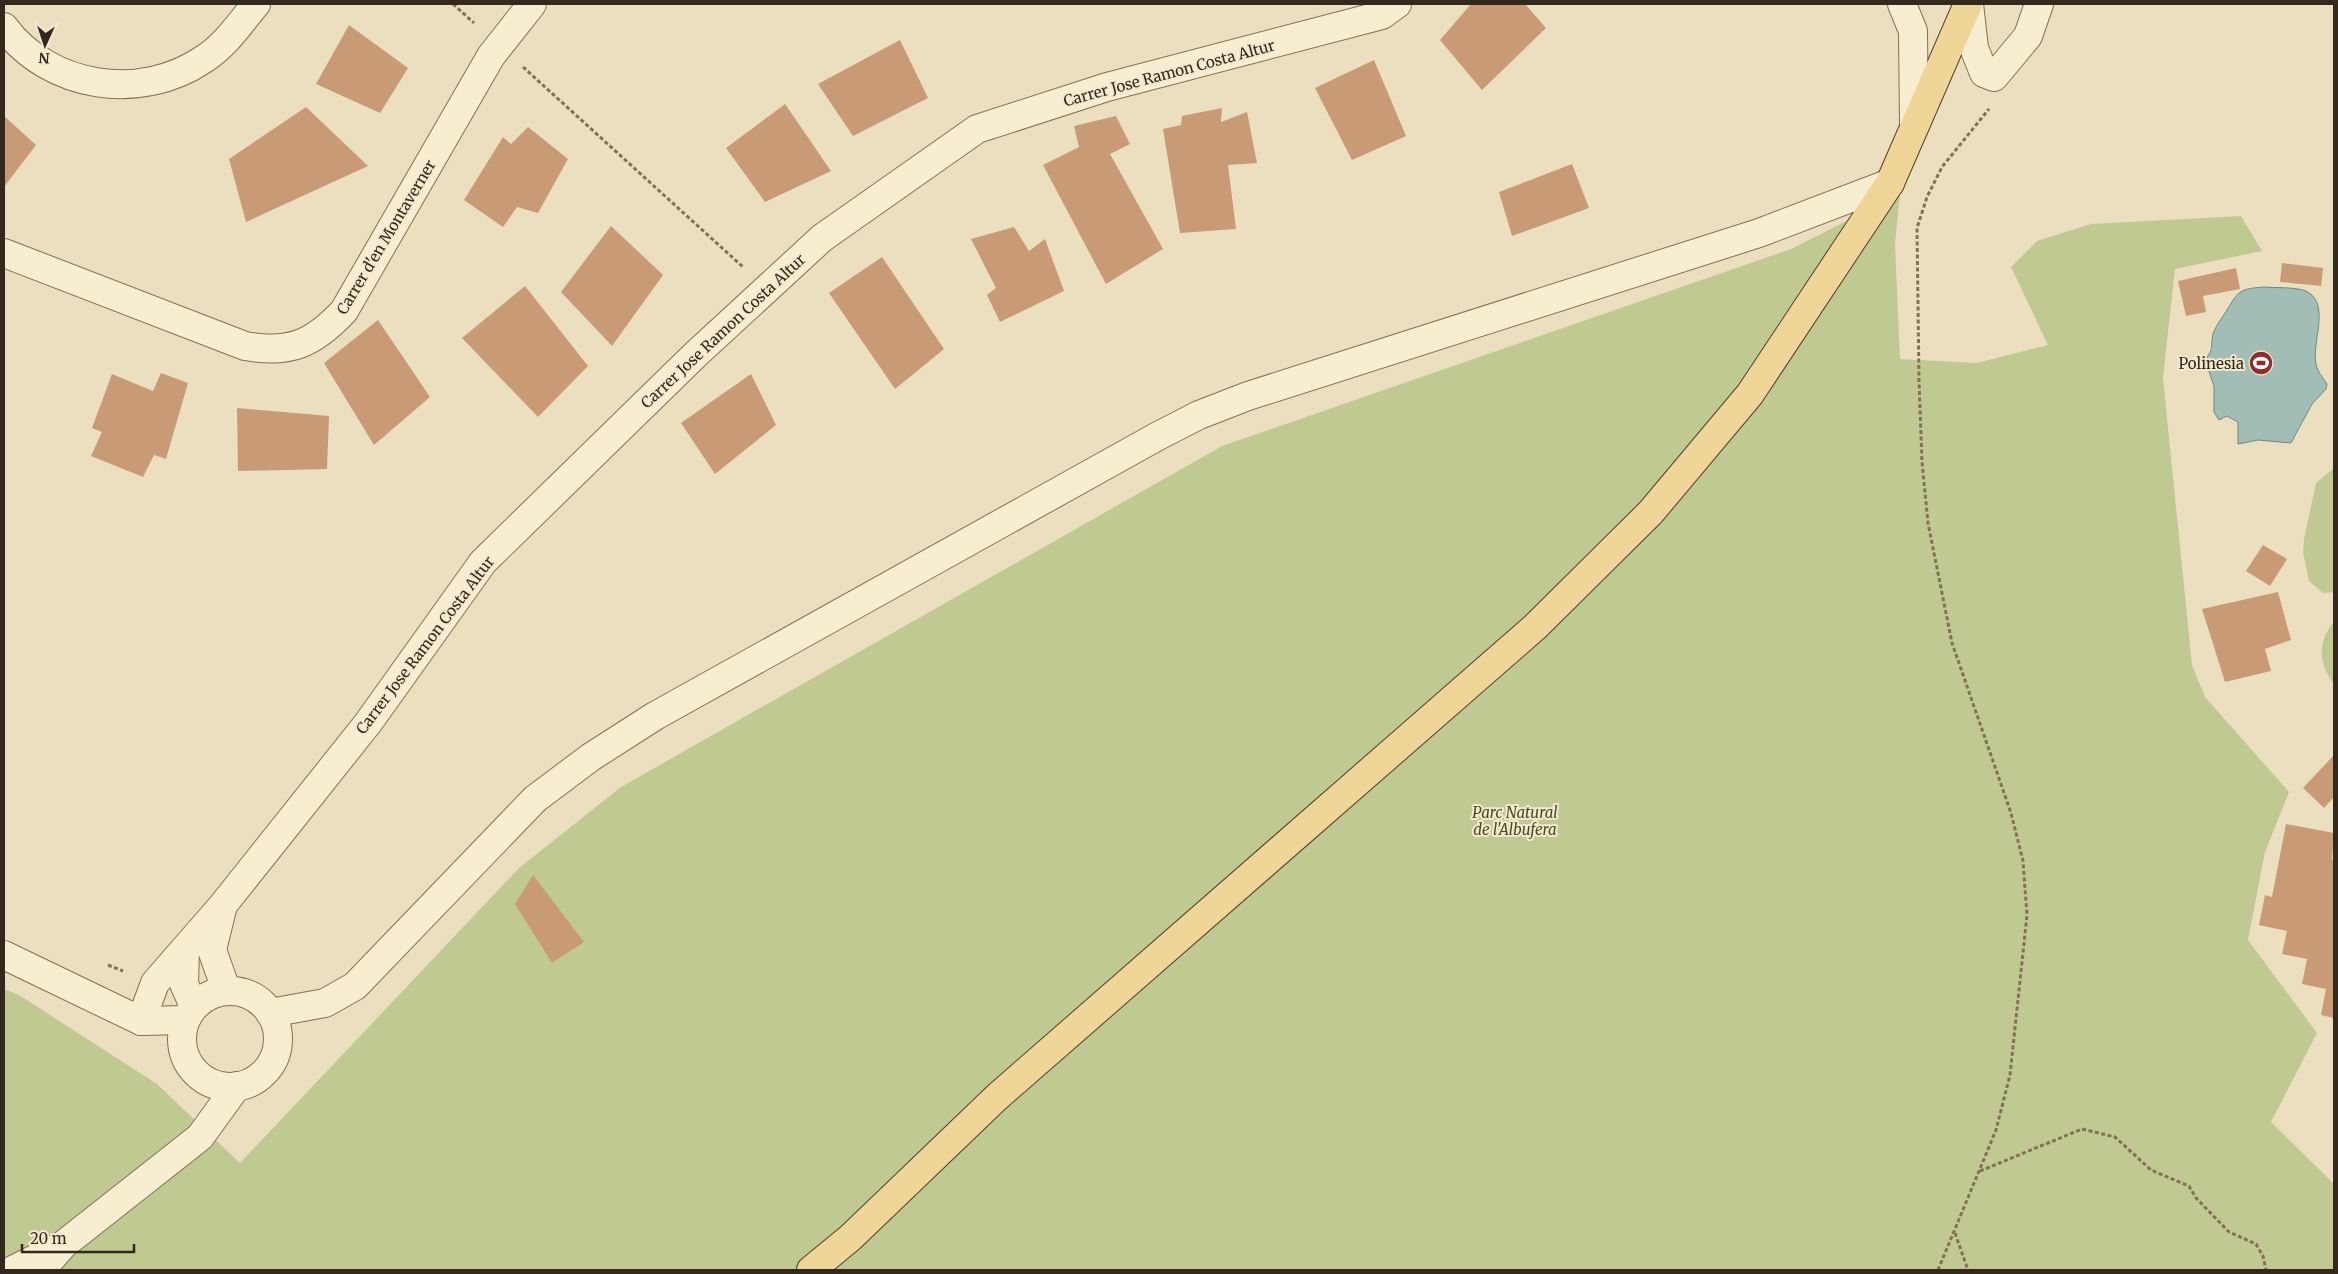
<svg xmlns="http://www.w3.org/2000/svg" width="2338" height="1274" font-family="Merriweather,serif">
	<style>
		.green { fill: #c1c993 }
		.water { fill: #a2bdb6; stroke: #6a8a83 }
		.building { fill: #c99a76 }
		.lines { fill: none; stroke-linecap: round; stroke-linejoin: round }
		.minor-casing { stroke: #837058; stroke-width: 30 }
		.major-casing { stroke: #513e2c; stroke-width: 30 }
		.path { stroke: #837058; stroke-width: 3; stroke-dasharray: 4 2.5; stroke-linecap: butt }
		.minor { stroke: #f7edd1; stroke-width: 28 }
		.major { stroke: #efd597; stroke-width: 28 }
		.labels { text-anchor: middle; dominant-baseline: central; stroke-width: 4; stroke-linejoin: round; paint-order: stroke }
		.street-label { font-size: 15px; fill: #33281c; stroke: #f3e9ce }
		.poi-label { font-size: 15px; fill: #33281c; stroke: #f3e9ce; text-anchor: end }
		.park-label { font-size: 15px; font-style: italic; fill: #434f23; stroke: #f3e9ce }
	</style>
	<rect width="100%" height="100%" fill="#ecdfbf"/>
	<g class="green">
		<polygon points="1900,194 1895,244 1900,359 1977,363 2048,345 2011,267 2037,241 2091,224 2241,216 2262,251 2175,269 2163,378 2192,665 2205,697 2289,792 2265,852 2248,940 2317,1033 2271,1122 2334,1184 2334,1270 4,1270 4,989 19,995 157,1084 240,1163 519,868 621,787 1222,446 1791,249"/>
		<polygon points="2334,468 2333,499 2334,592 2323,593 2309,581 2303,552 2304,539 2316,483"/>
		<path d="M2332,624H2334V684C2319,664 2317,645 2332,624Z"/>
	</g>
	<path class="water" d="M2264,287C2276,288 2291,287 2303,290C2333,300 2311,342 2316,364C2317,371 2323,378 2327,384L2326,389L2312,404L2291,443L2258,440L2238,444V422L2227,416L2219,420L2214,412V386L2205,360C2215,347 2210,348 2213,334C2216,325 2222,318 2227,310C2239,290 2240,289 2264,287Z"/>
	<g class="building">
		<polygon points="1471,4 1525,4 1546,28 1482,90 1440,40"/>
		<polygon points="349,25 408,68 380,113 316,84"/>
		<polygon points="900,40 928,98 853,136 818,84"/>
		<polygon points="1374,60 1406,136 1352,160 1315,88"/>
		<polygon points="785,104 831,171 765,202 726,148"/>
		<polygon points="306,107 368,166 246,222 229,159"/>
		<polygon points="1222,108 1221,122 1247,112 1257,163 1228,165 1236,229 1180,233 1163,129 1181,125 1182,116"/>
		<polygon points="4,116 36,145 4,187"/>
		<polygon points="1116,116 1130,144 1110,154 1163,249 1106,284 1043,165 1079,147 1074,126"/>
		<polygon points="528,127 568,159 538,213 517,207 503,227 464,200 503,137 511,144"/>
		<polygon points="1572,164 1589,208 1512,236 1499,192"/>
		<polygon points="611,226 663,275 612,346 561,292"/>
		<polygon points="1014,227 1029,251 1045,239 1064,291 1000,322 987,295 996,288 971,239"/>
		<polygon points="882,257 944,349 895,389 829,293"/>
		<polygon points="2282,263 2323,268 2321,286 2280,282"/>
		<polygon points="2236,268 2240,289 2203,296 2206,312 2186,316 2178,281"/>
		<polygon points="525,286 588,366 538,417 462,338"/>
		<polygon points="378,320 430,397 374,445 324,363"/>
		<polygon points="161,373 188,383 166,459 154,455 143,477 91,456 102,432 92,428 112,374 153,391"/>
		<polygon points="751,374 776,425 715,474 681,423"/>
		<polygon points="237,408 329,416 327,469 238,471"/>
		<polygon points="2263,545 2287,559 2270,586 2246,571"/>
		<polygon points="2278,592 2291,640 2265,649 2271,671 2225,682 2202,609"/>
		<polygon points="2334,755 2334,797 2324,808 2303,788"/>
		<polygon points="2286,824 2334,833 2332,860 2334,860 2334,1018 2321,1015 2326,989 2302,984 2307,959 2282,954 2287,931 2259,925 2265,895 2272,897"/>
		<polygon points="533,875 584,942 552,963 515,904"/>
	</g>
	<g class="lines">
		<g class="minor-casing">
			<g id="minor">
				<polyline points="1902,4 1913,31 1914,127"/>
				<polyline points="1969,4 1974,48 1984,73 1994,77 2028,36 2039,4"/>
				<path d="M4,27C50,89 141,102 204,59C226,45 240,23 256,4"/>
				<path d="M4,253L245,346C290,354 313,344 344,311L491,56L532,4"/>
				<polyline points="222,909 212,950 223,981 224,991"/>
				<polyline points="185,949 184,984 194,1006"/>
				<polyline points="4,955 141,1021 185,1020"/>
				<circle cx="230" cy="1039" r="48"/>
				<polyline points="270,1013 325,1003 355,986 535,799 591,757 655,716 1158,436 1199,415 1248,396 1759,233 1890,183"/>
				<polyline points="141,1021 155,983 223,905 368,723 483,562 695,355 822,238 977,129 1107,87 1382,15 1397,4"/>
				<polyline points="13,1270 55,1249"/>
				<polyline points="41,1270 63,1245 200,1137 237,1086"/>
			</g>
		</g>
		<g class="major-casing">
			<polyline id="major" points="811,1270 850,1238 997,1097 1535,627 1651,512 1750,394 1890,183 1968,4"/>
		</g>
		<g class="path">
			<polyline points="453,4 474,23"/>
			<polyline points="523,67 743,267"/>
			<polyline points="108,965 123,971"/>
			<polyline points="1980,1171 2082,1129 2115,1137 2151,1170 2189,1186 2196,1198 2229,1232 2256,1244 2263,1256 2266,1270"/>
			<polyline points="1955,1233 1968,1270"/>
			<polyline points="1938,1270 1996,1130 2010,1075 2027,915 2023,861 2011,813 1952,643 1928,523 1922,462 1919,381 1917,228 1927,197 1942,167 1989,109"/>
		</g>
		<use href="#minor" class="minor"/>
		<use href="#major" class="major"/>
	</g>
	<defs>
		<g id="stadium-disc" transform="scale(1.25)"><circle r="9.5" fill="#902c2a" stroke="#f3e9ce"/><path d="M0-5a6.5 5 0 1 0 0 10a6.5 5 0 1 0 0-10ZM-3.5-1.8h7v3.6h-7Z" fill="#fff"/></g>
	</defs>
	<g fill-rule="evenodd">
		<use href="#stadium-disc" x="2261" y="363"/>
	</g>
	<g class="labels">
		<g class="street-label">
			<text transform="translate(1169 73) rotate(-15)">Carrer Jose Ramon Costa Altur</text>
			<text transform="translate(386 237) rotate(-59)">Carrer d'en Montaverner</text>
			<text transform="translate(723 331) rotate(-43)">Carrer Jose Ramon Costa Altur</text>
			<text transform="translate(425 645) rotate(-53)">Carrer Jose Ramon Costa Altur</text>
		</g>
		<g class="poi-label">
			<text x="2244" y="363">Polinesia</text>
		</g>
		<g class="park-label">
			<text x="1515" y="812">Parc Natural<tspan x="1515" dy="17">de l'Albufera</tspan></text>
		</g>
	</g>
	<rect width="2338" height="1274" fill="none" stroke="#33281c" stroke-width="10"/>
	<g transform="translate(45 45) rotate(183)" stroke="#f3e9ce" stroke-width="4" paint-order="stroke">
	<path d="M0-4L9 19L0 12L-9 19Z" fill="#33281c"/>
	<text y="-8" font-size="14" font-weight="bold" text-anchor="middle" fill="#33281c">N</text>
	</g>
	<path d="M22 1244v8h112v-8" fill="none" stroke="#33281c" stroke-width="2.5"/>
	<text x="30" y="1244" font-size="15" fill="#33281c" stroke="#f3e9ce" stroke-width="4" paint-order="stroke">20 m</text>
</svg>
